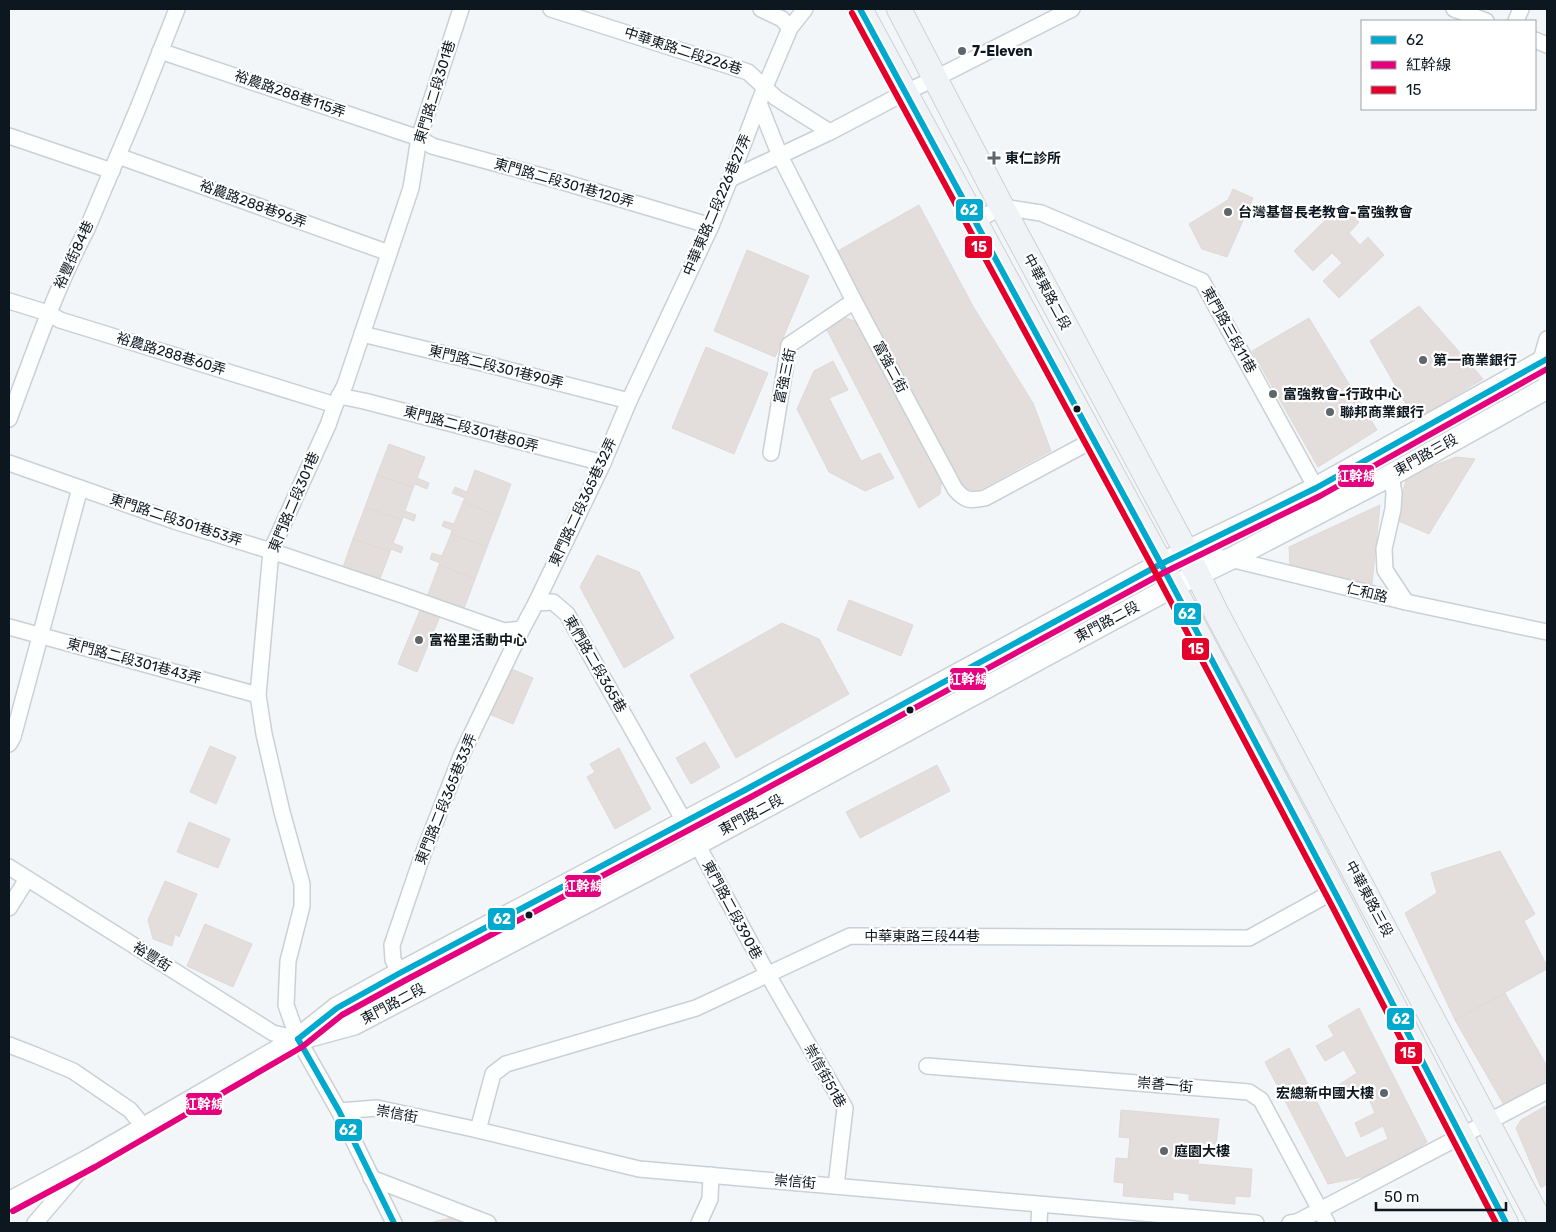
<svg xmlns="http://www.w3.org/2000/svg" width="1556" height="1232" font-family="Rubik,'Noto Sans TC',sans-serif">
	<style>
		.building { fill: #e3dedc; stroke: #dfd9d8 }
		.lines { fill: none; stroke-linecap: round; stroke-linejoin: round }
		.street-casing { stroke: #cad0d5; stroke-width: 18 }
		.secondary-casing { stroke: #cad0d5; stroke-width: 24 }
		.primary-casing { stroke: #cfd2d4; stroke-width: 26 }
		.street { stroke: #fdfefe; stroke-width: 15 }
		.secondary { stroke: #fdfefe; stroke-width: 21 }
		.primary { stroke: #eff3f5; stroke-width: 24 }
		.bus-1-casing { stroke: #fff; stroke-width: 10 }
		.bus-2-casing { stroke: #fff; stroke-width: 10 }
		.bus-3-casing { stroke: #fff; stroke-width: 10 }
		.bus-1 { stroke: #00a9ce; stroke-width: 6 }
		.bus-2 { stroke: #e5007d; stroke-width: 6 }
		.bus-3 { stroke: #e4002b; stroke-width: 6 }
		.poi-dot { fill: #5e656b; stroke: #fff; stroke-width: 2 }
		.bus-dot { fill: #0d171f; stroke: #fff; stroke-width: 2 }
		.labels { text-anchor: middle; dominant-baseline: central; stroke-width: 4.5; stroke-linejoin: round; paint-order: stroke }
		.street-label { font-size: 14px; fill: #0d171f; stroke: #fff }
		.poi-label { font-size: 14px; font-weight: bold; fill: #0d171f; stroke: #fff; text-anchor: start }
		.line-badge { stroke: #fff; stroke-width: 2 }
		.badge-label { font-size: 14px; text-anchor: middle; font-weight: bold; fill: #fff }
	</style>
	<rect width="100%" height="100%" fill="#f3f6f8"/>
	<g class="building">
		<polygon points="1233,189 1253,198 1227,257 1202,249 1189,224 1228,200"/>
		<polygon points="1342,204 1359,222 1349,233 1360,245 1368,237 1384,255 1339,298 1323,281 1342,263 1332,253 1313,271 1294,251"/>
		<polygon points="919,205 974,308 1033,403 1051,451 968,496 836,252"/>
		<polygon points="747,250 809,276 775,357 714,331"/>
		<polygon points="1419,306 1483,379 1415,420 1370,341"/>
		<polygon points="844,317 857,322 942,477 940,494 919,508 825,326"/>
		<polygon points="1309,318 1377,430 1318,467 1252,351"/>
		<polygon points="706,347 768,373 734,454 672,428"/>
		<polygon points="833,361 848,390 829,398 861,461 880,453 894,478 865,491 829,472 797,409 814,371"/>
		<polygon points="389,444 425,457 417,478 429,483 427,489 415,484 413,488 377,475"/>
		<polygon points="1456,457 1475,459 1429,534 1396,520 1407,476"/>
		<polygon points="475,470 511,484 499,516 463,502 465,498 452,493 455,487 467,492"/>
		<polygon points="377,475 413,488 405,511 416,515 414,521 403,517 402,520 365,507"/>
		<polygon points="463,502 499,516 487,547 451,534 452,530 442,526 444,521 454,524"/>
		<polygon points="1380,505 1372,584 1290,567 1289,547"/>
		<polygon points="365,507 402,520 393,543 403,547 401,553 391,549 390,552 353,539"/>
		<polygon points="451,534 487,547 475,579 439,565 440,563 430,559 432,553 442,556"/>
		<polygon points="353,539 390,552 378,584 342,570"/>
		<polygon points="597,555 639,572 674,638 624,668 580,587"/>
		<polygon points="439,565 475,579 463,611 427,597"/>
		<polygon points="849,600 913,625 901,656 837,630"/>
		<polygon points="421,608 440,616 417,672 398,664"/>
		<polygon points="782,623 819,639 849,694 736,758 690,675"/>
		<polygon points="509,668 533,678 513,724 489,714"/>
		<polygon points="705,742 720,767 691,784 676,758"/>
		<polygon points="210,746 236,757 216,804 190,792"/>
		<polygon points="619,748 651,809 615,829 587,777 595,772 590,764"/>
		<polygon points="937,765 950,791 860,838 846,812"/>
		<polygon points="189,822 230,839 218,868 177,852"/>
		<polygon points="1500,851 1535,914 1524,921 1547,966 1547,969 1455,1020 1405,913 1437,893 1431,873"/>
		<polygon points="165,881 197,894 179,937 175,934 172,946 153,939 148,920"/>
		<polygon points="205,924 252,944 233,987 187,966"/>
		<polygon points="1505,993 1547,1066 1547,1080 1504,1105 1455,1020"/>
		<polygon points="1359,1008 1427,1142 1390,1167 1362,1177 1328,1184 1265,1062 1289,1048 1346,1158 1388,1139 1383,1126 1361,1137 1355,1123 1375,1113 1364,1087 1344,1099 1337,1086 1357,1073 1344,1050 1325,1061 1316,1046 1334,1036 1328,1026"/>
		<polygon points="1547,1105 1547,1184 1541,1188 1516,1128 1521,1120"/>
		<polygon points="1121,1110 1219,1119 1216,1144 1200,1143 1198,1164 1252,1169 1250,1197 1235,1196 1235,1204 1189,1200 1189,1194 1173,1192 1173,1200 1123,1196 1124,1183 1114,1182 1116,1158 1128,1159 1130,1138 1119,1137"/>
		<polygon points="460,1217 477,1223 433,1223 433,1222 450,1218"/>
	</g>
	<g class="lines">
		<g class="street-casing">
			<g id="street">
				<polyline points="551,9 748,72 776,98 830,132 906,92 936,78 1072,9"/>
				<polyline points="761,9 782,19 790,28"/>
				<polyline points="1454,9 1486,21"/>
				<polyline points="1516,21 1521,9"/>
				<polyline points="1535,40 1547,45"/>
				<polyline points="160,51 419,138 432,146 560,181 711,226"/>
				<path d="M759,103L780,156L854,301L955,489C965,501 970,501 985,498L1093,440"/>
				<polyline points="9,136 112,171"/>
				<polyline points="118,156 389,253"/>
				<polyline points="730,179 830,132"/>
				<polyline points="975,221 1002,207 1041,213 1202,281 1316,488"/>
				<polyline points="9,301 48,313 60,320 335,405"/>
				<polyline points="362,334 486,364 629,401"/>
				<polyline points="1547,339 1540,363 1547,378"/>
				<polyline points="339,396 364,401 603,463"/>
				<path d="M9,419C33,355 55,290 87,229L138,108L177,9"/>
				<polyline points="771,453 789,345 854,301"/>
				<polyline points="9,463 174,521 271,551 402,595 504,631 522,629 536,603 553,602 567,614 697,844 768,975 845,1108 836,1186"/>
				<polyline points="1391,475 1394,493 1393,509 1384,549 1385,570 1406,602"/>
				<polyline points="1187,553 1230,559 1406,602 1547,632"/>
				<polyline points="536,603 603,463 629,401 711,226 730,179 765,87 790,28 805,9"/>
				<polyline points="9,627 258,695"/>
				<polyline points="9,744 13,737 80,488"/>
				<polyline points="9,867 273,1033 298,1039"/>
				<polyline points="9,908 27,879"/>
				<polyline points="400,973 393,960 392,945 423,854 462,754 522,629"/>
				<polyline points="9,1045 35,1055 73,1071 130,1110 144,1127"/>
				<polyline points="927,1066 1249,1092 1261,1100 1327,1223"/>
				<polyline points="339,1111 377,1108 478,1130 639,1169 1256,1223"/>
				<polyline points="478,1130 493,1074 506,1064 696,1008 850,936 1249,938 1334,891"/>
				<polyline points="371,1178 488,1223"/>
				<polyline points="35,1223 83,1167"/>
				<polyline points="394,1223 339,1111 298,1039 286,1005 288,961 302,906 302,884 282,812 264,734 258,695 271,551 328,425 335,405 345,385 411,188 419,138 461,9"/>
				<polyline points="699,1223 710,1199 711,1175"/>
				<polyline points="1039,1223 1040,1205"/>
				<polyline points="1290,1223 1297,1222 1547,1091"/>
			</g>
		</g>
		<g class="secondary-casing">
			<g id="secondary">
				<polyline points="306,1037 354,1024 697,844 1172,587 1230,559 1391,475 1547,388"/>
				<polyline points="9,1203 91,1159 298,1039 337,1008 400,973 745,790 1161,564 1265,514 1316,488 1547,359"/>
			</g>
		</g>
		<g class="primary-casing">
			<g id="primary">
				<polyline points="860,9 1161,564 1341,904 1506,1223"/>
				<polyline points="899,9 1002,207 1187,553 1216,612 1541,1223"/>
			</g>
		</g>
		<use href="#street" class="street"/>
		<use href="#secondary" class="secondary"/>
		<use href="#primary" class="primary"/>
		<g class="bus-1-casing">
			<g id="bus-1">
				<polyline points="860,9 1161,564 1341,904 1506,1223"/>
				<polyline points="298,1039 337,1008 400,973 745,790 1161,564 1316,488 1547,359"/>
				<polyline points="298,1039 339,1111 394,1223"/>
			</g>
		</g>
		<g class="bus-2-casing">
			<polyline id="bus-2" points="13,1211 95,1167 302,1047 342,1015 404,981 749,798 1165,572 1320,496 1547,369"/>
		</g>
		<g class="bus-3-casing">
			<polyline id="bus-3" points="852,13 1153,568 1333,908 1496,1223"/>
		</g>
		<use href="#bus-1" class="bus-1"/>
		<use href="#bus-2" class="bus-2"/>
		<use href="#bus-3" class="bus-3"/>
	</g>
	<g class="poi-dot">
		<circle cx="962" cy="51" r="5"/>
		<path d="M991.5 150.5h5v5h5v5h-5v5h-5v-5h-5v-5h5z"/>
		<circle cx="1228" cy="212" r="5"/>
		<circle cx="1423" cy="360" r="5"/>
		<circle cx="1273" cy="394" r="5"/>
		<circle cx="1330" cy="412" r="5"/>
		<circle cx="419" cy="640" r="5"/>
		<circle cx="1384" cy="1093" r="5"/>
		<circle cx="1164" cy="1151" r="5"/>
	</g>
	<g class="bus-dot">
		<circle cx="1077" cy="409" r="4.5"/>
		<circle cx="910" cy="710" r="4.5"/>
		<circle cx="529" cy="915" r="4.5"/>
	</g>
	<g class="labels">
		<g class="street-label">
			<text transform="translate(683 51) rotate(18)">中華東路二段226巷</text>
			<text transform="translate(435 92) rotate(-73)">東門路二段301巷</text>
			<text transform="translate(290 94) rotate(19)">裕農路288巷115弄</text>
			<text transform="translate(564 183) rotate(16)">東門路二段301巷120弄</text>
			<text transform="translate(253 204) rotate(20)">裕農路288巷96弄</text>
			<text transform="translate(717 205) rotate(-67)">中華東路二段226巷27弄</text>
			<text transform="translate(74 255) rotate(-65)">裕豐街84巷</text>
			<text transform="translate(1047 292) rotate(62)">中華東路二段</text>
			<text transform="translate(1229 330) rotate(61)">東門路三段11巷</text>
			<text transform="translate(171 354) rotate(17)">裕農路288巷60弄</text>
			<text transform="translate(496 367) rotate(14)">東門路二段301巷90弄</text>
			<text transform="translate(890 367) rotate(62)">富強二街</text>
			<text transform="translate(785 376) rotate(-78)">富強三街</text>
			<text transform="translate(471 429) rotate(15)">東門路二段301巷80弄</text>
			<text transform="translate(1426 455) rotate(-29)">東門路三段</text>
			<text transform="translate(294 502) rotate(-67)">東門路二段301巷</text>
			<text transform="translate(583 502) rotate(-65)">東門路二段365巷32弄</text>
			<text transform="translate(176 520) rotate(18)">東門路二段301巷53弄</text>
			<text transform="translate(1367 593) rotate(14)">仁和路</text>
			<text transform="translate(1107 622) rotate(-28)">東門路二段</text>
			<text transform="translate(134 661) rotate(15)">東門路二段301巷43弄</text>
			<text transform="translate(595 664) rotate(60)">東們路二段365巷</text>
			<text transform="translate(446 799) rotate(-68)">東門路二段365巷33弄</text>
			<text transform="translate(751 815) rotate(-28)">東門路二段</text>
			<text transform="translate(1369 899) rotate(62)">中華東路三段</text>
			<text transform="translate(732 910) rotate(62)">東門路二段390巷</text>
			<text x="922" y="936">中華東路三段44巷</text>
			<text transform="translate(152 957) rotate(32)">裕豐街</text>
			<text transform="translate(393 1004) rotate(-28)">東門路二段</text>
			<text transform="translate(825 1076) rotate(61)">崇信街51巷</text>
			<text transform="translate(1165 1085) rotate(5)">崇善一街</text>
			<text transform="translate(397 1114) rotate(10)">崇信街</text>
			<text transform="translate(795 1182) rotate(5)">崇信街</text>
		</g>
		<g class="poi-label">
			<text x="972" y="51">7-Eleven</text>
			<text x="1005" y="158">東仁診所</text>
			<text x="1238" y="212">台灣基督長老教會-富強教會</text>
			<text x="1433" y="360">第一商業銀行</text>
			<text x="1283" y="394">富強教會-行政中心</text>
			<text x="1340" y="412">聯邦商業銀行</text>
			<text x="429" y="640">富裕里活動中心</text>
			<text x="1374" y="1093" text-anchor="end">宏總新中國大樓</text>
			<text x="1174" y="1151">庭園大樓</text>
		</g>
	</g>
	<g class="line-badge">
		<rect x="955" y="198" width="29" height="24" rx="5" fill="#00a9ce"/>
		<rect x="964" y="235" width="29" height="24" rx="5" fill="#e4002b"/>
		<rect x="1337" y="464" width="38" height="24" rx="5" fill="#e5007d"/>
		<rect x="1173" y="602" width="29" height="24" rx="5" fill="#00a9ce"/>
		<rect x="1181" y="637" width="29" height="24" rx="5" fill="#e4002b"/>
		<rect x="949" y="667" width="38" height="24" rx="5" fill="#e5007d"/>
		<rect x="564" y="874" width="38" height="24" rx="5" fill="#e5007d"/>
		<rect x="487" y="907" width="29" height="24" rx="5" fill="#00a9ce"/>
		<rect x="1386" y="1007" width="29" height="24" rx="5" fill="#00a9ce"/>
		<rect x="1394" y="1041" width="29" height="24" rx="5" fill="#e4002b"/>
		<rect x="185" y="1092" width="38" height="24" rx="5" fill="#e5007d"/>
		<rect x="334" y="1118" width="29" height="24" rx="5" fill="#00a9ce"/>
	</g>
	<g class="badge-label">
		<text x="969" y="215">62</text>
		<text x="979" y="252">15</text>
		<text x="1356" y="481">紅幹線</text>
		<text x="1187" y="619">62</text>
		<text x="1196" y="654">15</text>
		<text x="968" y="684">紅幹線</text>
		<text x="583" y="891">紅幹線</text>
		<text x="502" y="924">62</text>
		<text x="1401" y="1024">62</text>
		<text x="1408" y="1058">15</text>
		<text x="204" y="1109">紅幹線</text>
		<text x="348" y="1135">62</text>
	</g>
	<rect width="1556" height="1232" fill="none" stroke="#0d171f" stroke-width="20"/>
	<rect x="1361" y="20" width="175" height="90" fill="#ffffff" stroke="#9ea2a5"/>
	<rect x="1371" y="36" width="25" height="8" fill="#00a9ce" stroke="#9ea2a5"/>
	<text x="1406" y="45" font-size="15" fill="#0d171f">62</text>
	<rect x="1371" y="61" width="25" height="8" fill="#e5007d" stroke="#9ea2a5"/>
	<text x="1406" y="70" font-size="15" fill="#0d171f">紅幹線</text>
	<rect x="1371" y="86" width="25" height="8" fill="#e4002b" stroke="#9ea2a5"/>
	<text x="1406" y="95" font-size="15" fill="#0d171f">15</text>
	<path d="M1376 1202v8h130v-8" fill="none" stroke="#0d171f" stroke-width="2.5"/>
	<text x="1384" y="1202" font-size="15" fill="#0d171f" stroke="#ffffff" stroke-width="4" paint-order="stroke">50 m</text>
</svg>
